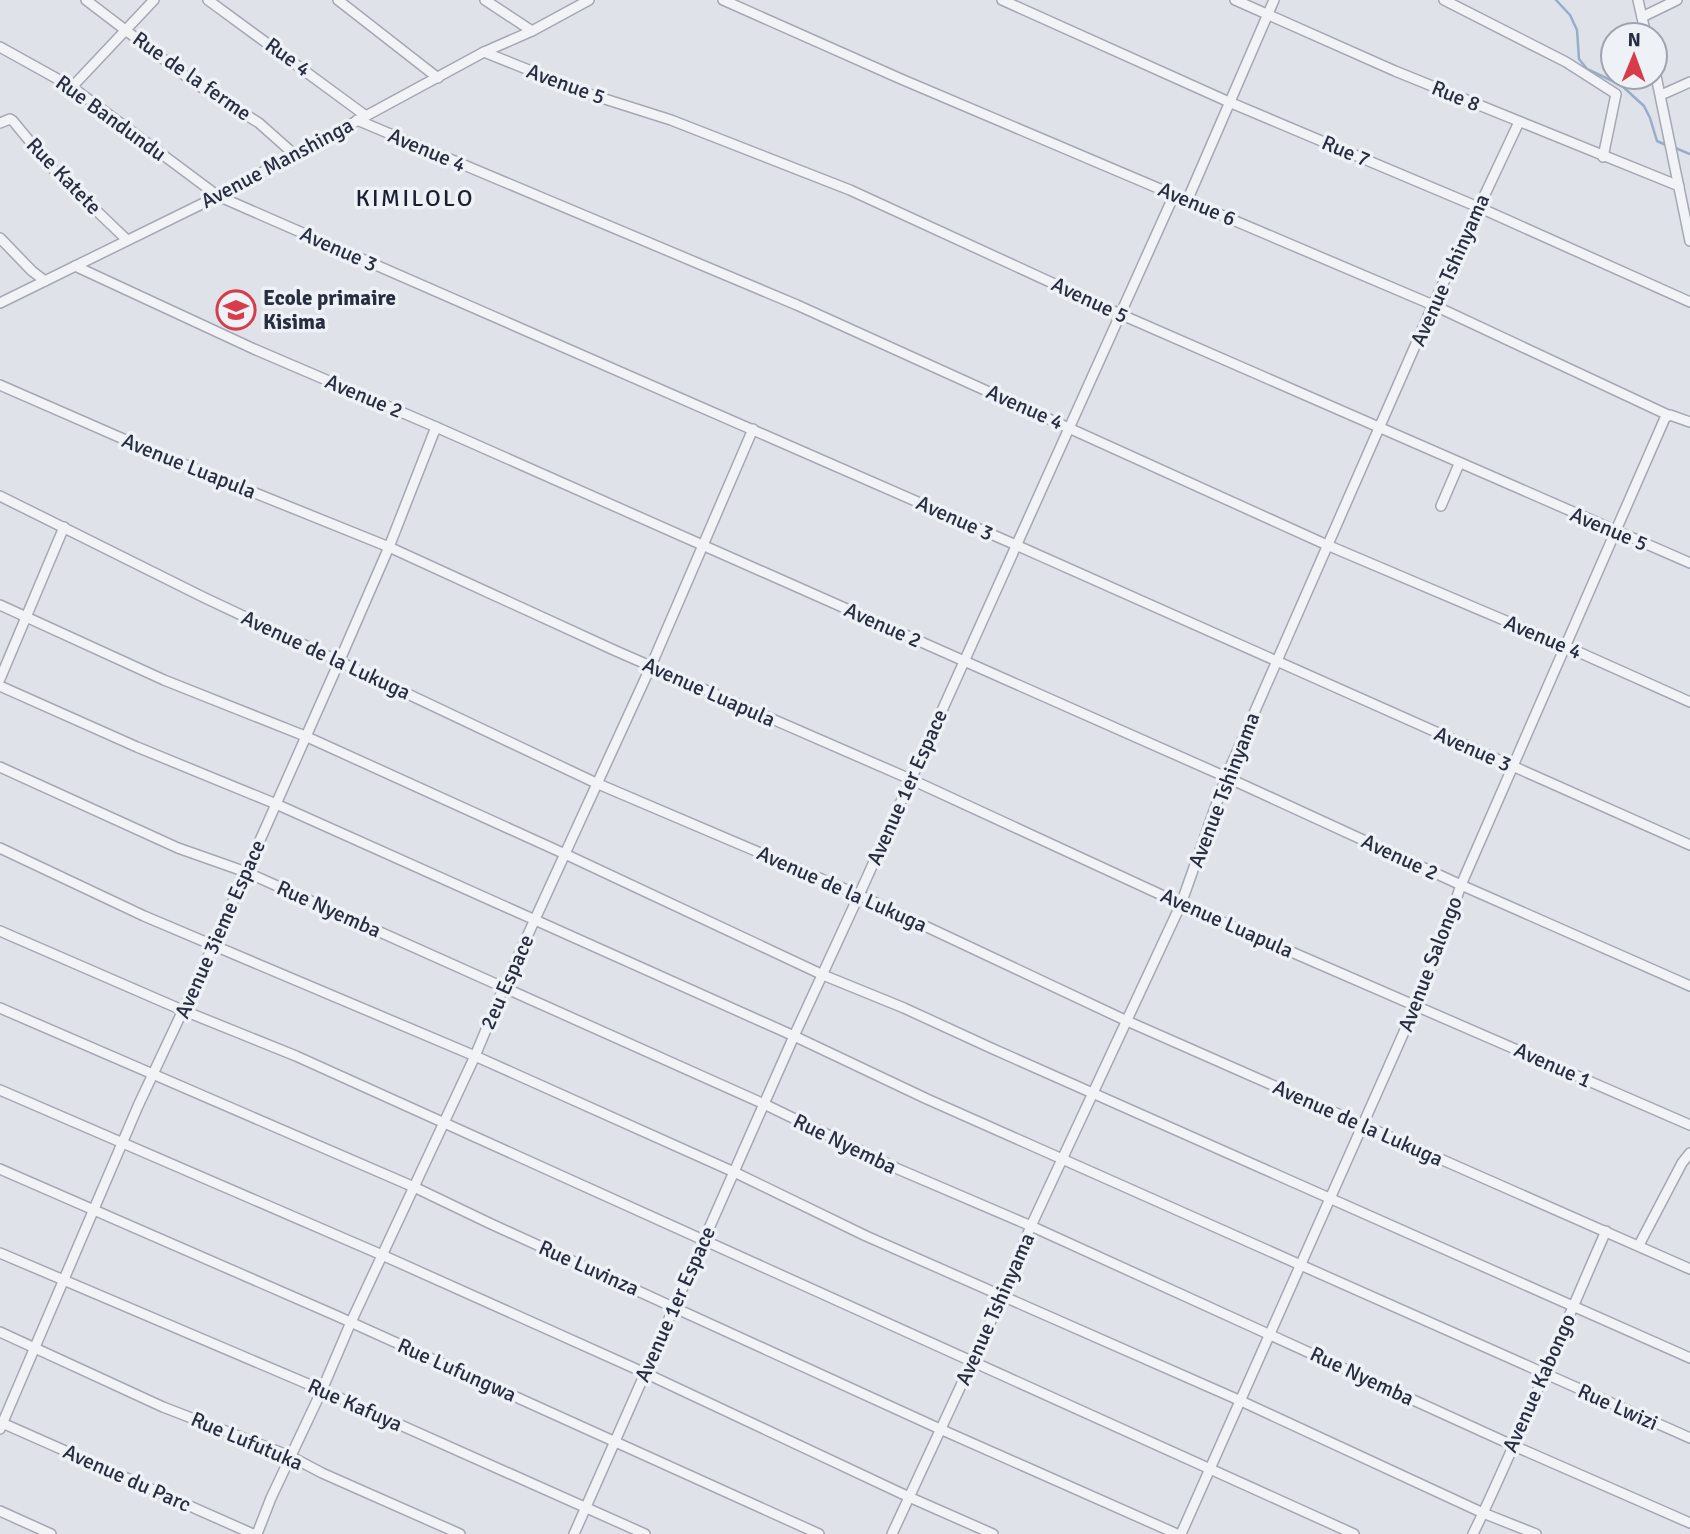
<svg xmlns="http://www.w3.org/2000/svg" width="1690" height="1534" font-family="Signika,sans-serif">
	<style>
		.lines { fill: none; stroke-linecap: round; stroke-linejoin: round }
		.stream { stroke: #97adcb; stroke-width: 2.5 }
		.minor-casing { stroke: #a4a8b3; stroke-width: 12 }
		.minor { stroke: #f1f3f7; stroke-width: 9 }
		.labels { text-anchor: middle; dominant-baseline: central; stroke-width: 7; stroke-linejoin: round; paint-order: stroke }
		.street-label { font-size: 21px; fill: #272e41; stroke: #eef1f6 }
		.poi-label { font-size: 21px; font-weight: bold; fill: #272e41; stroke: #eef1f6; text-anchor: start }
		.quarter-label { font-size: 24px; letter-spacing: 2px; fill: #192031; stroke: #eef1f6 }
	</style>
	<rect width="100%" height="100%" fill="#dfe2e9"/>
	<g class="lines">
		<g class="stream">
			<polyline points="1556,0 1570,15 1577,30 1579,59 1587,69 1621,85 1644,106 1650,118 1657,141 1666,145"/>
			<polyline points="1673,147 1690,154"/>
		</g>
		<g class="minor-casing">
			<g id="minor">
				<polyline points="86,0 196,84 259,123 295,155"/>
				<polyline points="208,0 366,116"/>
				<polyline points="338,0 438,78"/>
				<polyline points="485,0 532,31"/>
				<polyline points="723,0 901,79 1433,305 1668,415"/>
				<polyline points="1002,0 1229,102 1478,207 1690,302"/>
				<polyline points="1235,0 1395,71 1679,186"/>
				<polyline points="1444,0 1566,62 1616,94 1603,157"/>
				<polyline points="1638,0 1646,35"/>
				<polyline points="1642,17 1677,0"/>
				<polyline points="0,47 72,87 218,196 1016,545 1690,845"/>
				<polyline points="484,52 586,93 671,120 850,190 1122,315 1690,563"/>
				<polyline points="1655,71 1690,241"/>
				<polyline points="72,87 154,0"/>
				<polyline points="1661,95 1690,82"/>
				<polyline points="357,120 797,305 1327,545 1565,646 1690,702"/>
				<polyline points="0,123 10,119 13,121 51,167 127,240"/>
				<polyline points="1187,201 1274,0"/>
				<polyline points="0,238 32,271 45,281"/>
				<polyline points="75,266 254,349 436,427 1226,777 1461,885 1690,986"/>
				<polyline points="0,303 218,196 484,52 532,31 589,0"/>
				<polyline points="0,385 151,451 389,547 616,651 910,779 1181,904 1690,1125"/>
				<polyline points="0,496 203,597 596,783 859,895 1127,1021 1690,1269"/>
				<polyline points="1441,506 1459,464"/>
				<polyline points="0,605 164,680 305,736 565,854 823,975 904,1008 991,1048 1690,1358"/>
				<polyline points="0,679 64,527"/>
				<polyline points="0,686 137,747 276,804 794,1036 927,1099 1690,1438"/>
				<polyline points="0,767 178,848 246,872 764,1104 898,1169 1031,1226 1512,1445 1690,1523"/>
				<polyline points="0,848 144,916 475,1056 734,1172 866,1236 1241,1401 1483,1513 1536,1534"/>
				<polyline points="0,931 182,1010 296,1056 1354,1534"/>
				<polyline points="0,1008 414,1187 489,1223 940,1429 1177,1534"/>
				<polyline points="0,1090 382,1255 645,1373 909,1497 993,1534"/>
				<polyline points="0,1169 337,1316 819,1534"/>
				<polyline points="1639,1245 1682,1163 1690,1153"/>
				<polyline points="0,1253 322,1390 645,1534"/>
				<polyline points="0,1332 163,1407 290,1456 322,1473 460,1534"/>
				<polyline points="0,1422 253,1534"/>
				<polyline points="0,1429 138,1106 214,944 339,662 389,547 436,427"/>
				<polyline points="0,1511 51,1534"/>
				<polyline points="257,1534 271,1498 322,1390 351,1322 475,1056 503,989 651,666 753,429"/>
				<polyline points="574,1534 794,1036 859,895 1174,195"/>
				<polyline points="892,1534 1003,1295 1031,1226 1181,904 1226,777 1433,305 1519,122"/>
				<polyline points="1181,1534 1416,1005 1441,944 1461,885 1665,418 1670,415 1690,422"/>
				<path d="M1473,1534C1521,1435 1561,1332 1606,1231"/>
			</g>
		</g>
		<use href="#minor" class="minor"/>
	</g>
	<defs>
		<g id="school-ring" transform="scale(2.0125)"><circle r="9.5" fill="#eef1f6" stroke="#d63c49" stroke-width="1.5"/><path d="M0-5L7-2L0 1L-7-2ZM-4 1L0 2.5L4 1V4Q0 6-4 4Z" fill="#d63c49"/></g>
	</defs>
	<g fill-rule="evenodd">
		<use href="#school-ring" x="236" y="310"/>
	</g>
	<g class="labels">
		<g class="street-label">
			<text transform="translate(288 57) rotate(36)">Rue 4</text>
			<text transform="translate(192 76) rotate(35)">Rue de la ferme</text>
			<text transform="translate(566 84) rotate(20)">Avenue 5</text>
			<text transform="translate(1456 96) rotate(22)">Rue 8</text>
			<text transform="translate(111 118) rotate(36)">Rue Bandundu</text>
			<text transform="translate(427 150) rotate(23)">Avenue 4</text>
			<text transform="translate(1346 151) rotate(23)">Rue 7</text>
			<text transform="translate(277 163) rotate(-28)">Avenue Manshinga</text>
			<text transform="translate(64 176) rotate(46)">Rue Katete</text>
			<text transform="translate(1197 204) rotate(23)">Avenue 6</text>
			<text transform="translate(339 249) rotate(24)">Avenue 3</text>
			<text transform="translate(1450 270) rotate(-66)">Avenue Tshinyama</text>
			<text transform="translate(1090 300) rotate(25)">Avenue 5</text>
			<text transform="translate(364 396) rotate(23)">Avenue 2</text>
			<text transform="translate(1025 407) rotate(24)">Avenue 4</text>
			<text transform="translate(189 466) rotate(22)">Avenue Luapula</text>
			<text transform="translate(955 518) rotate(24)">Avenue 3</text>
			<text transform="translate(1609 529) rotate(23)">Avenue 5</text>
			<text transform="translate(883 625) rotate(24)">Avenue 2</text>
			<text transform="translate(1543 637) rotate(23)">Avenue 4</text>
			<text transform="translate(326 655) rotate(25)">Avenue de la Lukuga</text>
			<text transform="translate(709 692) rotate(24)">Avenue Luapula</text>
			<text transform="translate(1473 749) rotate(24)">Avenue 3</text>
			<text transform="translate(907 787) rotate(-66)">Avenue 1er Espace</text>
			<text transform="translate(1224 790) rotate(-69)">Avenue Tshinyama</text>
			<text transform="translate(1400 857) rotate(25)">Avenue 2</text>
			<text transform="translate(842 889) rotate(24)">Avenue de la Lukuga</text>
			<text transform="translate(329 909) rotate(24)">Rue Nyemba</text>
			<text transform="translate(1227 923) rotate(24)">Avenue Luapula</text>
			<text transform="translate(220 929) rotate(-66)">Avenue 3ieme Espace</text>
			<text transform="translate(1430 964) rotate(-69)">Avenue Salongo</text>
			<text transform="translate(507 982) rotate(-66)">2eu Espace</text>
			<text transform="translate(1553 1065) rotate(24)">Avenue 1</text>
			<text transform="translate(1358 1123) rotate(24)">Avenue de la Lukuga</text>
			<text transform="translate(845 1144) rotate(26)">Rue Nyemba</text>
			<text transform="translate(589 1268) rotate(24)">Rue Luvinza</text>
			<text transform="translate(675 1304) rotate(-66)">Avenue 1er Espace</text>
			<text transform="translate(995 1309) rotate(-66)">Avenue Tshinyama</text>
			<text transform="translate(457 1370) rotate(24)">Rue Lufungwa</text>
			<text transform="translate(1362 1376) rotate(25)">Rue Nyemba</text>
			<text transform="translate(1539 1383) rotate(-66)">Avenue Kabongo</text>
			<text transform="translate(355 1405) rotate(24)">Rue Kafuya</text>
			<text transform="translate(1618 1407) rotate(24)">Rue Lwizi</text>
			<text transform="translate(247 1441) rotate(23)">Rue Lufutuka</text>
			<text transform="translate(127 1478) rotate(24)">Avenue du Parc</text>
		</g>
		<g class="poi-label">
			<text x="263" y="298">Ecole primaire<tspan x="263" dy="24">Kisima</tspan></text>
		</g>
		<g class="quarter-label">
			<text x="415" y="198">KIMILOLO</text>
		</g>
	</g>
	<g transform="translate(1634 56) rotate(1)"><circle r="33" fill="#eef1f6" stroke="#9ea3ae" stroke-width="2"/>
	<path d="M0-5L12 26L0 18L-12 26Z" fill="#d63c49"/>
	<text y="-10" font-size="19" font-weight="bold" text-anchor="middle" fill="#272e41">N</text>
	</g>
</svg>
